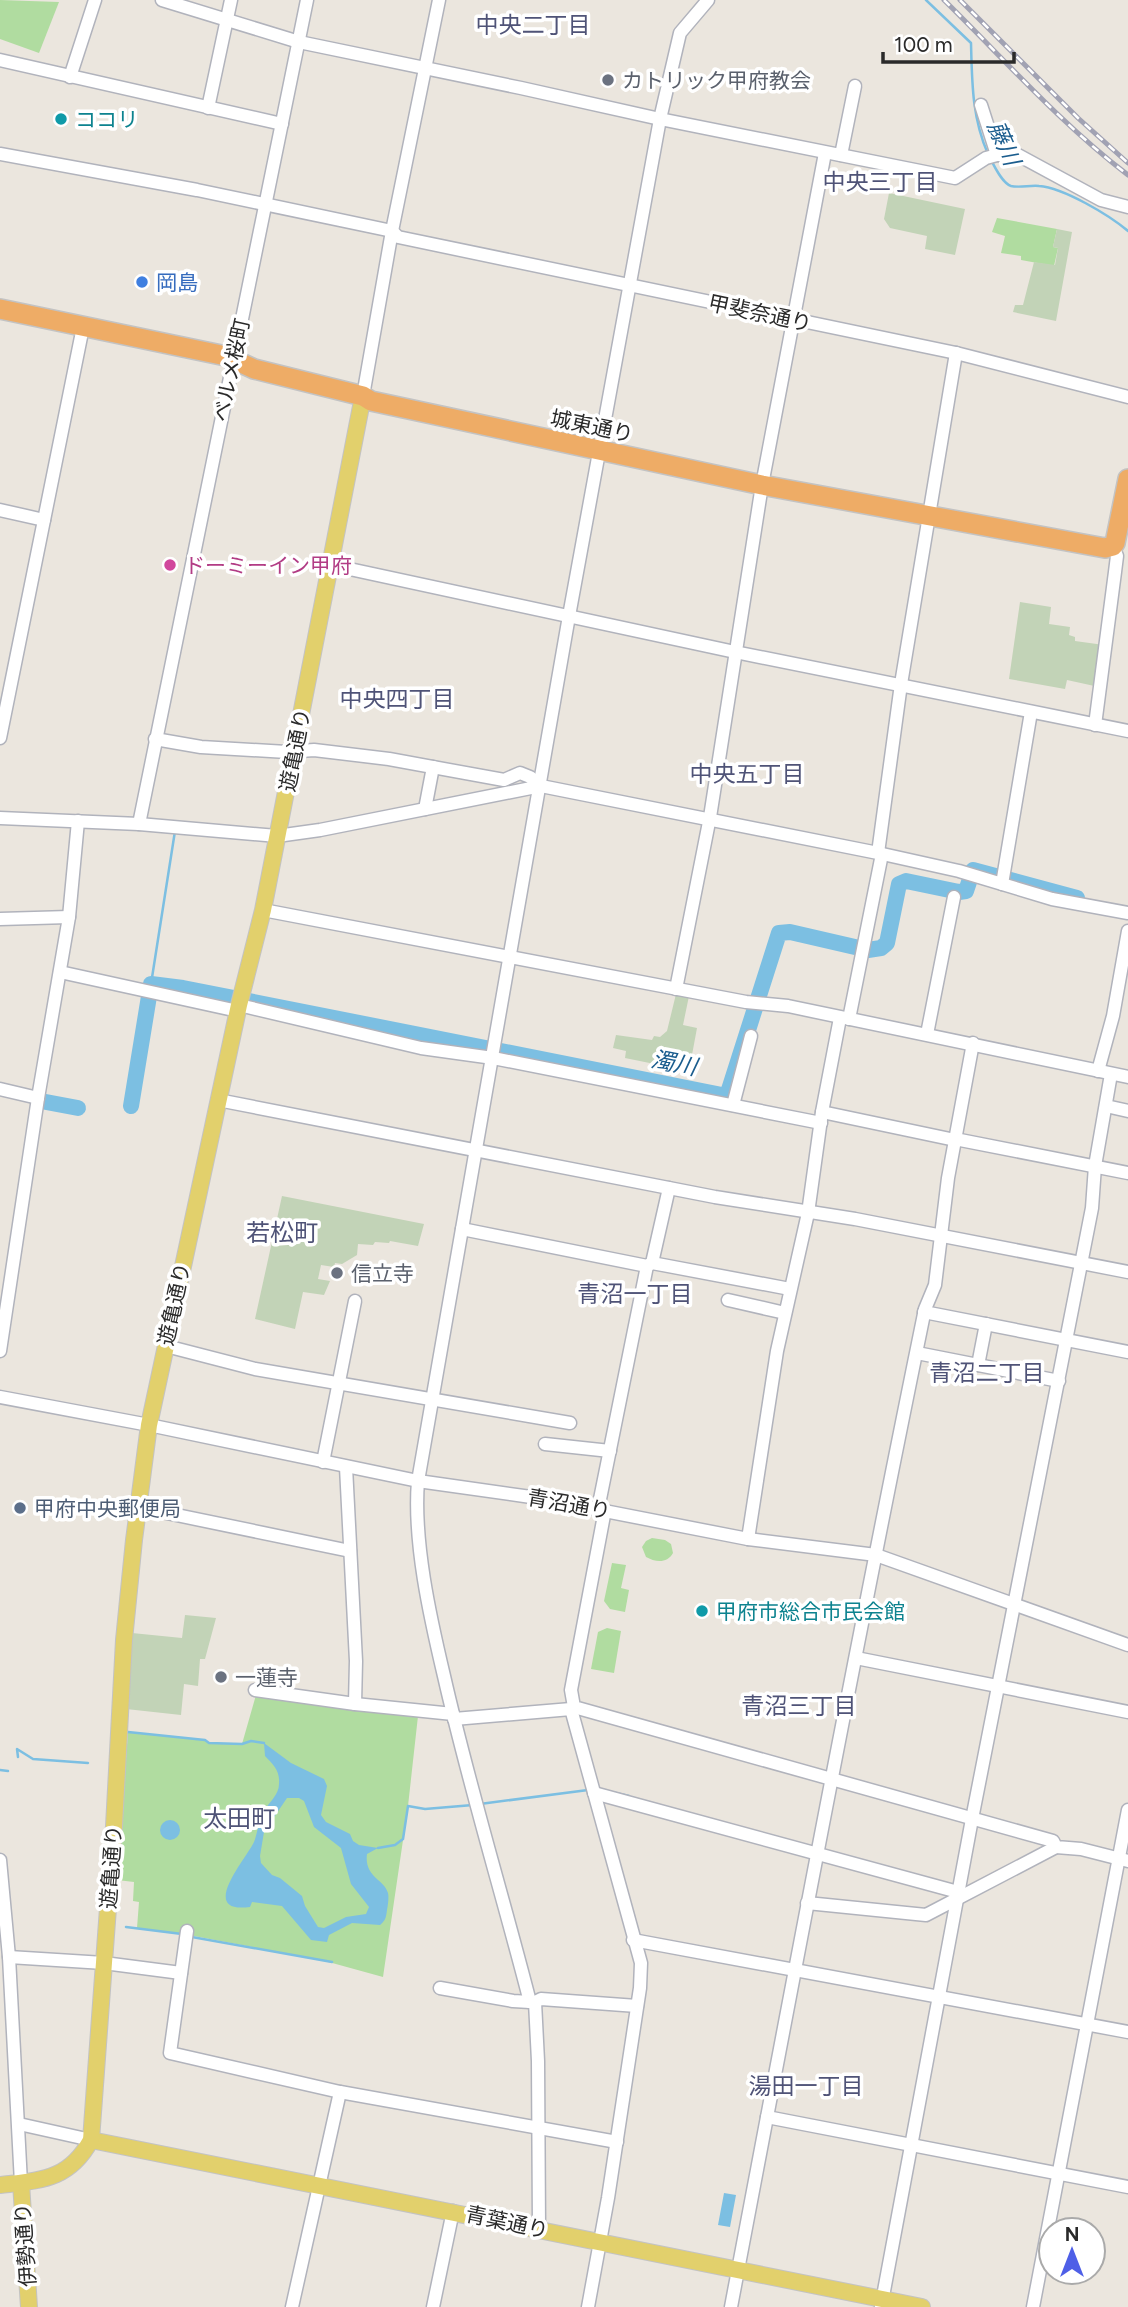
<svg xmlns="http://www.w3.org/2000/svg" width="1128" height="2307" font-family="Figtree,'Noto Sans JP',sans-serif">
	<style>
		.green { fill: #b0dca0 }
		.cemetery { fill: #c2d3b7 }
		.water { fill: #7cbfe2; fill-rule: evenodd }
		.lines { fill: none; stroke-linecap: round; stroke-linejoin: round }
		.stream { stroke: #7cbfe2; stroke-width: 2.5 }
		.river { stroke: #7cbfe2; stroke-width: 16 }
		.minor-casing { stroke: #b1b3bc; stroke-width: 15 }
		.major-casing { stroke: #c3c3c3; stroke-width: 18 }
		.highway-casing { stroke: #c3c3c3; stroke-width: 22 }
		.minor { stroke: #fff; stroke-width: 12 }
		.major { stroke: #e2d06c; stroke-width: 16 }
		.highway { stroke: #eeac66; stroke-width: 19 }
		.rail-casing { stroke: #a1a2b3; stroke-width: 5 }
		.rail { stroke: #fff; stroke-width: 2.5; stroke-dasharray: 8; stroke-linecap: butt }
		.worship-dot { fill: #6b7280; stroke: #fff; stroke-width: 2.5 }
		.culture-dot { fill: #0f9aa8; stroke: #fff; stroke-width: 2.5 }
		.shop-dot { fill: #3f7fe0; stroke: #fff; stroke-width: 2.5 }
		.hotel-dot { fill: #d1479c; stroke: #fff; stroke-width: 2.5 }
		.service-dot { fill: #5c6f8a; stroke: #fff; stroke-width: 2.5 }
		.labels { text-anchor: middle; dominant-baseline: central; stroke-width: 7; stroke-linejoin: round; paint-order: stroke }
		.worship-label { font-size: 21px; fill: #5b616d; stroke: #fff; text-anchor: start }
		.culture-label { font-size: 21px; fill: #0d838f; stroke: #fff; text-anchor: start }
		.shop-label { font-size: 21px; fill: #366cbe; stroke: #fff; text-anchor: start }
		.street-label { font-size: 21px; fill: #2a2a2a; stroke: #fff }
		.hotel-label { font-size: 21px; fill: #b23c85; stroke: #fff; text-anchor: start }
		.service-label { font-size: 21px; fill: #4e5e75; stroke: #fff; text-anchor: start }
		.neighbourhood-label { font-size: 23px; fill: #4f5377; stroke: #fff }
		.water-label { font-size: 23px; font-style: italic; fill: #1b5d8e; stroke: #fff }
		.quarter-label { font-size: 24px; fill: #4f5377; stroke: #fff }
	</style>
	<rect width="100%" height="100%" fill="#ebe6de"/>
	<g class="green">
		<polygon points="0,0 59,2 39,53 0,39"/>
		<polygon points="997,218 1057,229 1053,247 1058,248 1054,266 1021,260 1021,256 1001,253 1005,236 992,232"/>
		<path d="M652,1538L665,1540L671,1544L673,1553C667,1564 655,1562 646,1557L642,1547L646,1541Z"/>
		<polygon points="612,1563 626,1565 621,1588 629,1590 625,1612 610,1609 604,1601"/>
		<polygon points="607,1628 621,1631 614,1673 591,1669 598,1632"/>
		<polygon points="256,1695 418,1716 408,1806 383,1977 325,1961 178,1933 137,1928 139,1902 133,1901 134,1882 117,1880 128,1732 205,1740 209,1743 242,1744"/>
	</g>
	<g class="cemetery">
		<polygon points="889,193 965,209 955,255 925,249 927,236 890,228 884,219"/>
		<polygon points="1057,229 1072,232 1056,321 1013,312 1015,305 1023,305 1034,262 1055,265 1058,248 1053,247"/>
		<polygon points="1020,602 1051,607 1049,624 1070,627 1069,635 1075,637 1075,641 1104,645 1099,687 1067,680 1065,689 1009,679"/>
		<polygon points="676,994 689,996 683,1025 697,1028 689,1071 625,1058 626,1051 613,1048 616,1035 652,1040 654,1036 660,1037 667,1031"/>
		<polygon points="282,1196 424,1224 418,1246 390,1241 389,1243 375,1242 373,1245 358,1244 357,1255 342,1264 335,1263 334,1267 321,1265 318,1279 330,1281 324,1295 303,1292 295,1329 255,1319"/>
		<polygon points="185,1615 216,1618 205,1659 200,1659 198,1686 184,1684 181,1715 126,1709 132,1633 182,1638"/>
	</g>
	<g class="water">
		<path d="M264,1743L291,1763L324,1779L327,1786L321,1815L326,1822L350,1834L353,1841L359,1845L378,1848L367,1854C364,1877 384,1879 388,1893C389,1897 388,1905 387,1910C386,1917 386,1920 380,1925L352,1923L329,1935L327,1942L311,1940L282,1906L252,1902L250,1907C197,1914 246,1859 254,1842C258,1832 258,1821 264,1811C269,1802 279,1795 279,1784C280,1771 274,1765 265,1756ZM287,1798H299L304,1801L314,1827L341,1848L351,1884L369,1907L366,1914L346,1917L324,1928L318,1927L305,1906L302,1896L280,1878L272,1875L261,1863L260,1856L264,1832Z"/>
		<circle cx="170" cy="1830" r="10"/>
		<polygon points="724,2193 736,2195 730,2227 718,2225"/>
	</g>
	<g class="lines">
		<g class="stream">
			<path d="M926,0L971,43C972,82 972,118 988,154"/>
			<path d="M991,160C995,167 1002,183 1011,186C1019,188 1031,185 1039,186C1064,188 1109,215 1128,231"/>
			<polyline points="151,984 175,831"/>
			<polyline points="128,1732 205,1740 209,1743 242,1744 251,1741 264,1743"/>
			<polyline points="18,1757 17,1749 33,1759 88,1763"/>
			<polyline points="0,1770 8,1771"/>
			<polyline points="598,1789 629,1796"/>
			<polyline points="480,1804 588,1790"/>
			<polyline points="378,1848 395,1845 403,1839 408,1806 425,1809 473,1805"/>
			<polyline points="126,1927 182,1934"/>
			<polyline points="192,1937 332,1962"/>
		</g>
		<g class="river">
			<polyline points="46,1102 78,1108"/>
			<polyline points="131,1106 151,984 183,988 727,1096 779,933 790,932 868,950 881,948 887,943 899,884 906,881 959,892 966,891 973,870 1077,898"/>
		</g>
		<g class="minor-casing">
			<g id="minor">
				<polyline points="162,0 299,42 521,88 660,119 955,178 986,158 997,155 1018,155 1101,200 1128,207"/>
				<polyline points="0,60 282,124"/>
				<polyline points="70,77 95,0"/>
				<polyline points="981,105 997,155"/>
				<polyline points="208,108 231,0"/>
				<polyline points="0,154 197,190 392,231 398,237 956,353 1128,397"/>
				<polyline points="841,155 855,86"/>
				<polyline points="363,396 392,231 439,0"/>
				<polyline points="0,510 44,520"/>
				<polyline points="331,565 735,652 1128,731"/>
				<polyline points="1095,725 1115,572 1117,556 1113,546"/>
				<polyline points="0,738 83,327"/>
				<polyline points="155,739 201,747 287,752 314,750 389,759 504,780 520,773 530,777 541,786 878,853 959,871 1052,899 1128,913"/>
				<polyline points="425,809 433,767"/>
				<polyline points="0,818 139,824 277,836 320,830 541,786"/>
				<polyline points="139,824 307,0"/>
				<polyline points="878,853 901,684 956,353"/>
				<polyline points="1002,884 1031,712"/>
				<polyline points="263,910 746,1002 788,1006 1128,1077"/>
				<polyline points="0,919 69,917"/>
				<polyline points="60,972 238,1011"/>
				<polyline points="676,989 710,817 762,485 825,153"/>
				<polyline points="239,1005 421,1048 493,1058 821,1123"/>
				<polyline points="849,1019 882,854"/>
				<polyline points="927,1034 954,897"/>
				<polyline points="1098,1071 1113,1016 1128,931"/>
				<polyline points="0,1089 38,1098"/>
				<polyline points="218,1100 715,1197 855,1219 1128,1272"/>
				<polyline points="733,1105 751,1036"/>
				<polyline points="1106,1106 1128,1111"/>
				<polyline points="822,1112 955,1140"/>
				<polyline points="955,1139 1128,1173"/>
				<polyline points="462,1229 647,1266 652,1263 790,1289"/>
				<polyline points="652,1263 669,1188"/>
				<polyline points="728,1300 785,1313"/>
				<polyline points="924,1312 1128,1352"/>
				<polyline points="166,1346 255,1369 570,1423"/>
				<polyline points="0,1351 38,1098 69,917 78,821"/>
				<polyline points="917,1353 1059,1381"/>
				<polyline points="978,1365 986,1324"/>
				<polyline points="0,1397 149,1425 418,1481 538,1498 748,1539 876,1555 1128,1645"/>
				<polyline points="545,1444 610,1451"/>
				<polyline points="323,1462 355,1301"/>
				<polyline points="346,1467 356,1661 355,1704"/>
				<polyline points="138,1507 350,1551"/>
				<polyline points="598,1509 647,1266"/>
				<polyline points="605,1510 571,1690 574,1707 1053,1841 1056,1847 1081,1849 1128,1861"/>
				<polyline points="748,1539 777,1351 808,1213 822,1112 840,1018"/>
				<polyline points="856,1658 1128,1712"/>
				<polyline points="255,1690 355,1704 453,1714"/>
				<polyline points="574,1707 571,1709 641,1963 640,1988 608,2198 588,2307"/>
				<polyline points="454,1719 571,1709"/>
				<polyline points="594,1793 958,1892"/>
				<polyline points="0,1860 9,1957 21,2183"/>
				<polyline points="807,1903 926,1915 1056,1847"/>
				<polyline points="187,1931 170,2053 340,2092 617,2142"/>
				<polyline points="633,1940 1128,2032"/>
				<polyline points="9,1957 104,1963 181,1973"/>
				<polyline points="440,1988 513,2001 530,2002"/>
				<polyline points="535,2002 541,1999 637,2006"/>
				<polyline points="767,2117 1128,2187"/>
				<polyline points="19,2124 91,2140"/>
				<path d="M539,2229L538,2061L535,2002H530C502,1893 469,1786 444,1676C430,1617 413,1541 418,1481L569,616L660,119L680,33L708,0"/>
				<polyline points="292,2307 340,2092"/>
				<polyline points="433,2307 453,2211"/>
				<path d="M731,2307C794,1974 857,1641 925,1309L935,1285L948,1178L973,1043"/>
				<polyline points="881,2307 972,1819 1092,1208 1095,1166 1111,1074"/>
				<polyline points="1033,2307 1128,1810"/>
			</g>
		</g>
		<g class="major-casing">
			<g id="major">
				<polyline points="91,2140 922,2307"/>
				<polyline points="21,2183 29,2307"/>
				<path d="M0,2185C42,2180 69,2180 91,2140L114,1826L124,1640L134,1540L149,1425L239,1005L263,910L363,396"/>
			</g>
		</g>
		<g class="highway-casing">
			<polyline id="highway" points="0,309 226,356 254,369 363,396 371,401 762,485 1105,548 1113,546 1115,543 1128,479"/>
		</g>
		<use href="#minor" class="minor"/>
		<use href="#major" class="major"/>
		<use href="#highway" class="highway"/>
		<g class="rail-casing">
			<g id="rail">
				<path d="M944,0C1004,59 1061,124 1128,175"/>
				<polyline points="960,0 1078,118 1128,163"/>
			</g>
		</g>
		<use href="#rail" class="rail"/>
	</g>
	<g class="worship-dot">
		<circle cx="608" cy="80" r="7"/>
		<circle cx="337" cy="1273" r="7"/>
		<circle cx="221" cy="1677" r="7"/>
	</g>
	<g class="culture-dot">
		<circle cx="61" cy="119" r="7"/>
		<circle cx="702" cy="1611" r="7"/>
	</g>
	<circle class="shop-dot" cx="142" cy="282" r="7"/>
	<circle class="hotel-dot" cx="170" cy="565" r="7"/>
	<circle class="service-dot" cx="20" cy="1508" r="7"/>
	<g class="labels">
		<g class="worship-label">
			<text x="622" y="80">カトリック甲府教会</text>
			<text x="351" y="1273">信立寺</text>
			<text x="235" y="1677">一蓮寺</text>
		</g>
		<g class="culture-label">
			<text x="75" y="119">ココリ</text>
			<text x="716" y="1611">甲府市総合市民会館</text>
		</g>
		<g class="shop-label">
			<text x="156" y="282">岡島</text>
		</g>
		<g class="street-label">
			<text transform="translate(760 313) rotate(12)">甲斐奈通り</text>
			<text transform="translate(231 370) rotate(-78)">ベルメ桜町</text>
			<text transform="translate(592 426) rotate(12)">城東通り</text>
			<text transform="translate(295 750) rotate(-79)">遊亀通り</text>
			<text transform="translate(174 1304) rotate(-78)">遊亀通り</text>
			<text transform="translate(569 1504) rotate(10)">青沼通り</text>
			<text transform="translate(111 1867) rotate(-86)">遊亀通り</text>
			<text transform="translate(507 2222) rotate(12)">青葉通り</text>
			<text transform="translate(25 2245) rotate(-94)">伊勢通り</text>
		</g>
		<g class="hotel-label">
			<text x="184" y="565">ドーミーイン甲府</text>
		</g>
		<g class="service-label">
			<text x="34" y="1508">甲府中央郵便局</text>
		</g>
		<g class="neighbourhood-label">
			<text x="533" y="25">中央二丁目</text>
			<text x="880" y="182">中央三丁目</text>
			<text x="397" y="699">中央四丁目</text>
			<text x="747" y="774">中央五丁目</text>
			<text x="635" y="1294">青沼一丁目</text>
			<text x="987" y="1373">青沼二丁目</text>
			<text x="799" y="1706">青沼三丁目</text>
			<text x="806" y="2086">湯田一丁目</text>
		</g>
		<g class="water-label">
			<text transform="translate(1004 143) rotate(66)">藤川</text>
			<text transform="translate(674 1063) rotate(11)">濁川</text>
		</g>
		<g class="quarter-label">
			<text x="282" y="1232">若松町</text>
			<text x="239" y="1818">太田町</text>
		</g>
	</g>
	<g transform="translate(1072 2251)"><circle r="33" fill="#ffffff" stroke="#aaaaaa" stroke-width="2"/>
	<path d="M0-5L12 26L0 18L-12 26Z" fill="#4e5fe7"/>
	<text y="-10" font-size="19" font-weight="bold" text-anchor="middle" fill="#2a2a2a">N</text>
	</g>
	<path d="M883 52v10h131v-10" fill="none" stroke="#2a2a2a" stroke-width="3.5"/>
	<text x="894" y="52" font-size="21" fill="#2a2a2a" stroke="#ffffff" stroke-width="5" paint-order="stroke">100 m</text>
</svg>
